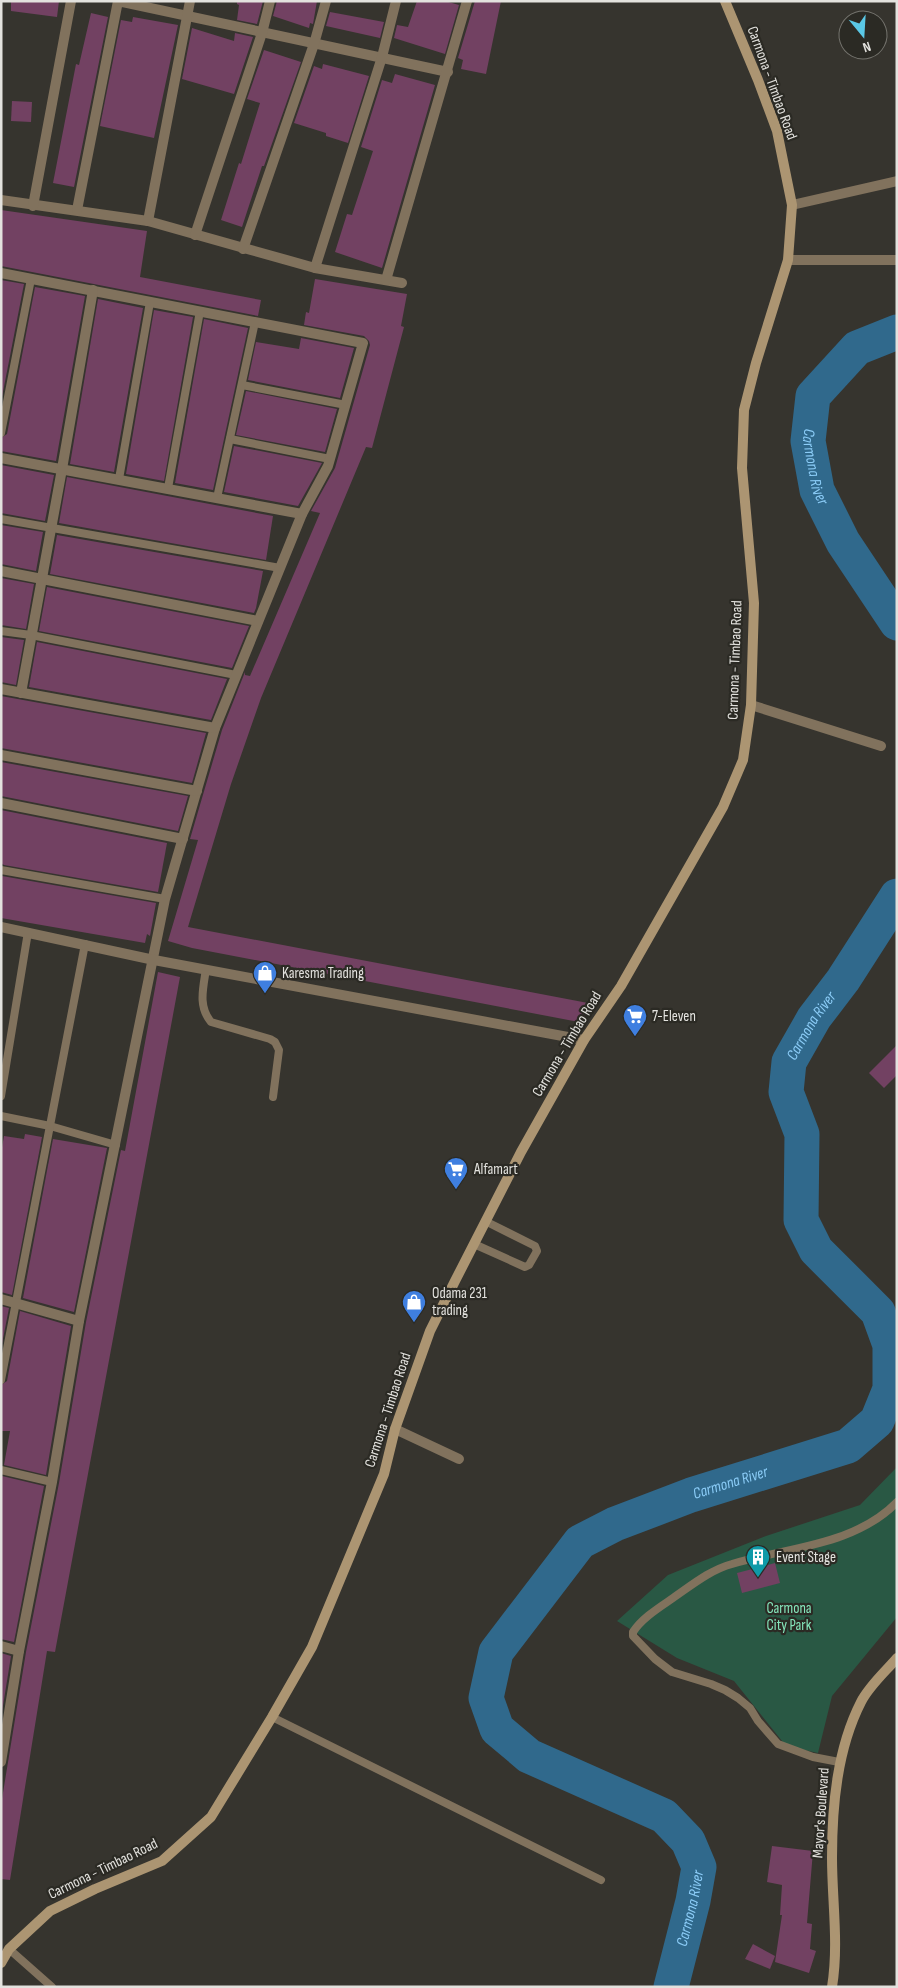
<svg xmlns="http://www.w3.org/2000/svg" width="898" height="1988" font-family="'Sofia Sans Condensed',sans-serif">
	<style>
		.park { fill: #295844 }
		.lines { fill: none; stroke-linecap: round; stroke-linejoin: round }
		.river { stroke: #30698c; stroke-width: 35 }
		.building { fill: #724162 }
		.service { stroke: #81725d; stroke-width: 8 }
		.minor { stroke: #81725d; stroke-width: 10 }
		.secondary { stroke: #ac9572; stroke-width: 10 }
		.labels { text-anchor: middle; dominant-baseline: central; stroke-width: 4.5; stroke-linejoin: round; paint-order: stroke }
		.street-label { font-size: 15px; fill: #e3e2de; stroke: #2b2a24 }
		.poi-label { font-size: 15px; fill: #e3e2de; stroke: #2b2a24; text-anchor: start }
		.park-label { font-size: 15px; fill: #85e7bc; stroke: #2b2a24 }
		.water-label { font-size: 16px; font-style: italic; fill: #8bccf7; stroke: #2b2a24 }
	</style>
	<rect width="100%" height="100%" fill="#36342e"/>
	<polygon class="park" points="897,1467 897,1617 832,1696 818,1753 786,1746 734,1681 677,1658 617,1621 668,1575 766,1536 860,1505"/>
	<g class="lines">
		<g class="river">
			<path id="s1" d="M897,332L857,348L813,396L808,441L817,490L843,542L897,623"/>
			<path id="s2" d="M671,1987L693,1901L699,1867L688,1841L664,1816L529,1756L497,1729L486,1698L496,1652L580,1542L615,1524L691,1495L848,1446L877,1421L890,1389V1345L878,1312L816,1250L801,1220L802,1134L786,1092L789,1062L814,1018L843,980L897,896"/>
		</g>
	</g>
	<g class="building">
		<polygon points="11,1 59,1 57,17 11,11"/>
		<polygon points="237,1 263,1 257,24 237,20 239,5 237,4"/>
		<polygon points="277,1 317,1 313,24 310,23 309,28 273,16"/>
		<polygon points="417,1 445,1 459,5 445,54 394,38 397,25 408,27"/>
		<polygon points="475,1 501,1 486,74 461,69 463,60 458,58"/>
		<polygon points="330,12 384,22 380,38 326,26"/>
		<polygon points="91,13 108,17 74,187 53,183 76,64 79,65"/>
		<polygon points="133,17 178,25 154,138 100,126 121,20 132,22"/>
		<polygon points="192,28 234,41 235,33 253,37 234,94 182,79"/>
		<polygon points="264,50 301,62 264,166 262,166 242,227 221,220 239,163 241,164 260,103 247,99"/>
		<polygon points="323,64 369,76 348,143 326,136 326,133 294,123 314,66 322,69"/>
		<polygon points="395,74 435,85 382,268 335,252 347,214 352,215 373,151 361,147 382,80 392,83"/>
		<polygon points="12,101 32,102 31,122 11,121"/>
		<polygon points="1,210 147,231 140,277 261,300 258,316 1,266"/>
		<polygon points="315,279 407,294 401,326 404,327 372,448 366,447 261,698 231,784 188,927 588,1003 584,1023 192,948 168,941 198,840 190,839 222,730 245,672 245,675 250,676 320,513 311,511 335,468 370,345 369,341 364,336 304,325 306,312 309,313"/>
		<polygon points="1,280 24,284 1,402"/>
		<polygon points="35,287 85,296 56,461 1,451 1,438 7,434"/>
		<polygon points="98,299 143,308 114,472 70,464"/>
		<polygon points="154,310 193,317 164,481 126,474"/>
		<polygon points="204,319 248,328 213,490 175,483"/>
		<polygon points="301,338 354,348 340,398 248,380 256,342 299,349"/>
		<polygon points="246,391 337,409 325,452 236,435"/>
		<polygon points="234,446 322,463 298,506 224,492"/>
		<polygon points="1,465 54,475 45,521 1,513"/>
		<polygon points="67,477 273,516 266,560 59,523"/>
		<polygon points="1,525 43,532 36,571 1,564"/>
		<polygon points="57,535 263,571 256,608 254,613 50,574"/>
		<polygon points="1,578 34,584 26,629 1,625"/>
		<polygon points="47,587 249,626 232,668 39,631"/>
		<polygon points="1,637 24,640 16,685 1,682"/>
		<polygon points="37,642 227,679 211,720 29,687"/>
		<polygon points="1,696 206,733 192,783 1,748"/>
		<polygon points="1,762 188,796 178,831 1,796"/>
		<polygon points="1,810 167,843 158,892 4,865 1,863"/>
		<polygon points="2,876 156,903 150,936 147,934 145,943 1,918"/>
		<polygon points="158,972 180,977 55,1652 47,1651 10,1880 1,1879 1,1805 26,1652 59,1483 86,1322 121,1150 125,1151"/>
		<polygon points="897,1045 897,1075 884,1088 869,1073"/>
		<polygon points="25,1134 42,1137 12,1295 1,1292 1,1153 4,1136 24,1139"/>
		<polygon points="53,1139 107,1148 74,1312 23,1298"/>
		<polygon points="1,1306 9,1308 1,1349"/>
		<polygon points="20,1311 71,1326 46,1475 4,1465 10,1431 1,1431 1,1385 7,1381"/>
		<polygon points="2,1476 44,1486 14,1642 1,1639"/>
		<polygon points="775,1563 780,1583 742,1593 737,1573"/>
		<polygon points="1,1653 11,1656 1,1718"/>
		<polygon points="772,1846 813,1851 807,1923 812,1924 810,1949 816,1951 809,1973 775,1962 782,1915 780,1915 782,1885 767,1882"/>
		<polygon points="753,1944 775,1956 770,1969 745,1959"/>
	</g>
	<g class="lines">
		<g class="service">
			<polyline points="242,385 346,405"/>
			<polyline points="1,433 31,279"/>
			<polyline points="230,439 330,459"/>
			<polyline points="119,479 150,302"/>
			<polyline points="168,488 200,311"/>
			<polyline points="217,498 255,322"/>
			<polyline points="1,519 280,568"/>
			<polyline points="1,631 31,635 236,675"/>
			<polyline points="1,870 165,899"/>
			<path d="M206,969C203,989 198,1006 211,1022L270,1039L275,1042L279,1050L273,1097"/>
			<polyline points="1,1096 28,932"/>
			<polyline points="1,1116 50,1126 116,1145"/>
			<polyline points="474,1244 525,1267 529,1265 537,1251 535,1246 485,1221"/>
			<polyline points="1,1380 85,944"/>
			<polyline points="1,1470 52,1482"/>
			<polyline points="272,1717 601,1880"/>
			<path d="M839,1762L813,1757L778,1744L758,1721L750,1708L738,1698L725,1690L711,1684L672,1672L655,1659L633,1636V1632C642,1618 660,1607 673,1598C692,1585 710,1570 732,1564C788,1547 854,1546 897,1502"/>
			<polyline points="9,1949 52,1987"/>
		</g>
		<g class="minor">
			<polyline points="1,200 148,221 315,268 402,283"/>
			<polyline points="792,205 897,181"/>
			<polyline points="33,206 71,1"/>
			<polyline points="77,210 118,1 448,72"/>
			<polyline points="148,221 190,1"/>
			<polyline points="195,235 262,33 270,1"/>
			<polyline points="243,249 314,44 326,1"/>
			<polyline points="788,260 897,260"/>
			<polyline points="315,268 382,57 396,1"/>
			<polyline points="1,273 363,343 328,466 302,514 215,728 165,899 79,1321 52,1482 19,1651 1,1762"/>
			<polyline points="386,280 467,1"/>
			<polyline points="1,458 302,514"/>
			<polyline points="1,571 258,621"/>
			<polyline points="1,689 215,728"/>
			<polyline points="21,693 62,469 93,290"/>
			<polyline points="751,705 881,746"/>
			<polyline points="1,755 197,791"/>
			<polyline points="1,803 183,839"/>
			<polyline points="1,927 154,960 584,1040"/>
			<polyline points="1,1299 79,1321"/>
			<polyline points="395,1429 459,1459"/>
			<polyline points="1,1646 19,1651"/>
		</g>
		<g class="secondary">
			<polyline points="1,1963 9,1949 50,1911 95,1889 162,1861 211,1817 272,1717 312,1647 384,1474 395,1429 430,1331 455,1281 521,1152 584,1040 621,986 723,807 743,760 751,705 754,603 742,468 744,410 756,363 788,260 792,205 777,131 758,80 725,1"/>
			<path d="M832,1987C839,1944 832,1901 832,1858C832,1806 837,1749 861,1702C869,1686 885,1672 897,1658"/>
		</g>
	</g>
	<defs>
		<g id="shop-pin" transform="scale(1.25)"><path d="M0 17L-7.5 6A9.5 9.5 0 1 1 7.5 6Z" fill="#3f7fe0" stroke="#2b2a24"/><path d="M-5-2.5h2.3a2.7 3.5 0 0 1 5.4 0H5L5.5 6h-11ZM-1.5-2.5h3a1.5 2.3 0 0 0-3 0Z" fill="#fff"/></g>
		<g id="supermarket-pin" transform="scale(1.25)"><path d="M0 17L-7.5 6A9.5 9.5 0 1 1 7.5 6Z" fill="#3f7fe0" stroke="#2b2a24"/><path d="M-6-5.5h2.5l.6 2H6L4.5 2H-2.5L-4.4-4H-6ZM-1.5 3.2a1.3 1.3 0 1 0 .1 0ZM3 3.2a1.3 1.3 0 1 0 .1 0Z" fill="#fff"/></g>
		<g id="building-pin" transform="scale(1.25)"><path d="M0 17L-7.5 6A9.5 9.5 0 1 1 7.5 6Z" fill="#0f9aa8" stroke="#2b2a24"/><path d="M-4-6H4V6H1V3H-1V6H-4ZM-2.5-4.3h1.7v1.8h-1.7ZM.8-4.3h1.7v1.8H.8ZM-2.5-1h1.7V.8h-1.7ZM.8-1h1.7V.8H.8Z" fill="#fff"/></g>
	</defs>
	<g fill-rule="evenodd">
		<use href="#shop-pin" x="265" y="973"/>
		<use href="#supermarket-pin" x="635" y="1016"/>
		<use href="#supermarket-pin" x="456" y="1169"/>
		<use href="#shop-pin" x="414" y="1302"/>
		<use href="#building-pin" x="758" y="1557"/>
	</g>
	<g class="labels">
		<g class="street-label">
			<text transform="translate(772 83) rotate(70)">Carmona - Timbao Road</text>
			<text transform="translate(735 660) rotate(-88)">Carmona - Timbao Road</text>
			<text transform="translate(567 1044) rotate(-59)">Carmona - Timbao Road</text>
			<text transform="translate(388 1410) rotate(-72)">Carmona - Timbao Road</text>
			<text transform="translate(821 1813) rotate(-86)">Mayor's Boulevard</text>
			<text transform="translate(103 1869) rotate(-26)">Carmona - Timbao Road</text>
		</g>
		<g class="poi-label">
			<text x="282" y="973">Karesma Trading</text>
			<text x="652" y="1016">7-Eleven</text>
			<text x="474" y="1169">Alfamart</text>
			<text x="432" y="1293">Odama 231<tspan x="432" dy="17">trading</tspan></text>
			<text x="776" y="1557">Event Stage</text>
		</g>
		<g class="park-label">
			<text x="789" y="1608">Carmona<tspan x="789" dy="17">City Park</tspan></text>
		</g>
		<g class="water-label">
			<text stroke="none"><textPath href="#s1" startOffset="180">Carmona River</textPath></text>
			<text stroke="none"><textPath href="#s2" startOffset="1356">Carmona River</textPath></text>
			<text stroke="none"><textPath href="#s2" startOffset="756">Carmona River</textPath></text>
			<text stroke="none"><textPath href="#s2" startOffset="81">Carmona River</textPath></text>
		</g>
	</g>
	<rect width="898" height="1988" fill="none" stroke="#e3e2de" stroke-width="5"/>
	<g transform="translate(863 35) rotate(162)"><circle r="24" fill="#2b2a24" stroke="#75746e"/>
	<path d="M0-4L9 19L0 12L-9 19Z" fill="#5ac8e6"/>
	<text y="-8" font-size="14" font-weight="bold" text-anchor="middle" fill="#e3e2de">N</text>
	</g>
</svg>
